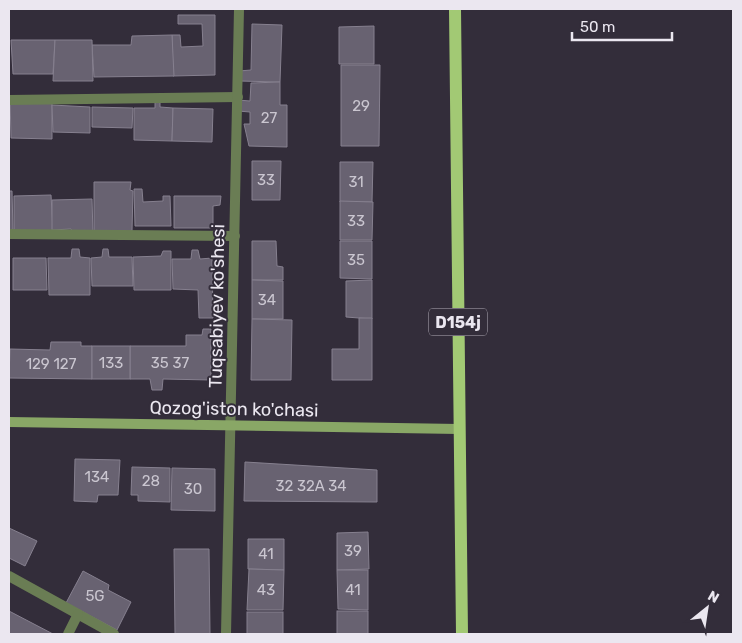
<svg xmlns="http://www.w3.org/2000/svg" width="742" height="643" font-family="Rubik,sans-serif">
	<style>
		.building { fill: #686271; stroke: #86808f }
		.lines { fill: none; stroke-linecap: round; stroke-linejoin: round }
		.street { stroke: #6a7d54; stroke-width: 10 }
		.secondary { stroke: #89a766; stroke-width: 10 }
		.primary { stroke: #a2c974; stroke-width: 12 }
		.labels { text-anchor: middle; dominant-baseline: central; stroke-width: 4; stroke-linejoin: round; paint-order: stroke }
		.number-label { font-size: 15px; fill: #cac6d0 }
		.shield { fill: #332d3a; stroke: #b4afb9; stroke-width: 1 }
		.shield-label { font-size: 16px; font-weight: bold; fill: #ebe7f0 }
		.street-label { font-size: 18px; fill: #ebe7f0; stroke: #332d3a }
	</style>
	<rect width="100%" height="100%" fill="#332d3a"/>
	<g class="building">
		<polygon points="178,15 215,15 215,75 173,76 172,35 180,35 181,47 203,46 202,24 178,24"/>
		<polygon points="252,24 282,25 280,82 239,81 239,71 251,70"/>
		<polygon points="374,26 374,64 339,64 339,27"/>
		<polygon points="172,35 174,76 94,77 92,45 131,45 132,36"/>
		<polygon points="11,40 55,40 53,74 13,74"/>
		<polygon points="55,40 92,40 93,81 53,81"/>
		<polygon points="341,65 380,65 379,146 341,146"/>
		<polygon points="280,82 280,105 287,105 287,147 249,146 244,124 250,124 250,112 238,111 238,100 250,101 251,83"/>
		<polygon points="10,98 52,100 52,139 11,138"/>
		<polygon points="160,99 160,107 173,108 172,141 134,140 134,108 155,108 155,100"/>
		<polygon points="52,105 90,107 90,133 53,132"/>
		<polygon points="92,107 133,108 132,128 92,127"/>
		<polygon points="173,108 213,109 212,142 172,141"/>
		<polygon points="252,161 281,161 280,200 252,200"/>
		<polygon points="340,162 373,162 372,202 340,202"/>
		<polygon points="94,182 131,182 130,190 133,191 132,231 94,234"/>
		<polygon points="134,189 142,189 143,202 163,201 163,196 170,196 171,226 135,226"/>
		<polygon points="9,191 12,191 13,231 9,231"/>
		<polygon points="51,195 53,231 14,231 14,196"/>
		<polygon points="174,196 221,196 220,205 213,206 213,228 174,228"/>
		<polygon points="92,199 93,234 73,234 71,229 52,230 52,200"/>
		<polygon points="340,201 373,202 372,240 340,240"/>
		<polygon points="252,241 276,241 277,266 283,267 283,280 252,280"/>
		<polygon points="340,241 372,241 372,279 340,278"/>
		<polygon points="72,249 79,249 80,257 90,258 90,295 49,295 48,258 71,258"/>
		<polygon points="103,249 108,249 109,257 132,257 133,286 92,286 91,258 102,257"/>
		<polygon points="192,250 198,250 200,259 212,258 213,318 199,318 198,290 173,289 172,259 191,259"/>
		<polygon points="163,251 171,251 171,290 134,290 133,257 161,256"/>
		<polygon points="13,258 46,258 47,290 13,290"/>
		<polygon points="252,280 283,281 283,319 252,319"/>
		<polygon points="372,280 372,319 346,317 346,281"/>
		<polygon points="359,318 372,318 372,380 332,380 332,349 359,349"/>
		<polygon points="252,319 292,320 291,380 251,380"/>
		<polygon points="203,329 211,329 211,380 163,379 162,390 152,390 150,379 130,379 130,346 186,346 186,335 202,335"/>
		<polygon points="51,342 81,342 81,346 92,346 92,379 9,378 10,349 50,350"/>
		<rect x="92" y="346" width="38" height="33"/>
		<polygon points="75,459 120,460 118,495 98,495 97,502 74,501"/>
		<polygon points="245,462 377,470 377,502 244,501"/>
		<polygon points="132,467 170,468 170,502 138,501 138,495 131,495"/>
		<polygon points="172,468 215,469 215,511 171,510"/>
		<polygon points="9,528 37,541 25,566 9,558"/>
		<polygon points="368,532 369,569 337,570 337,533"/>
		<polygon points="248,539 284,539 284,570 248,569"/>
		<polygon points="174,549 209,549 210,634 175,634"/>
		<polygon points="249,569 284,570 283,610 247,610"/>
		<polygon points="337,570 368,570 368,610 338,609"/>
		<polygon points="83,571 109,585 108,590 131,602 117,630 66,603"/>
		<polygon points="9,611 53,634 9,634"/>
		<rect x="337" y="611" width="31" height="23"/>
		<rect x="247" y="612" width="36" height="22"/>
	</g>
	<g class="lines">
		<g class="street">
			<polyline points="9,100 238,97"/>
			<polyline points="9,234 235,236"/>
			<polyline points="9,576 114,634"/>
			<polyline points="68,634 78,614"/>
			<polyline points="226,634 239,9"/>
		</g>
		<polyline class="secondary" points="9,422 459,429"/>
		<polyline class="primary" points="455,9 462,634"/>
	</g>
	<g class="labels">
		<g class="number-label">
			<text x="361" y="106">29</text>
			<text x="269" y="118">27</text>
			<text x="266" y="180">33</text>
			<text x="356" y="182">31</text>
			<text x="356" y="221">33</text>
			<text x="356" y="260">35</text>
			<text x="267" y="300">34</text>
			<text x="111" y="363">133</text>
			<text x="170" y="363">35 37</text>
			<text x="51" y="364">129 127</text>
			<text x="97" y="477">134</text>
			<text x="151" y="481">28</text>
			<text x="311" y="486">32 32A 34</text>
			<text x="193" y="489">30</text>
			<text x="353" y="551">39</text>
			<text x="266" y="554">41</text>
			<text x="266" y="590">43</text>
			<text x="353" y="590">41</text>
			<text x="95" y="596">5G</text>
		</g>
		<rect class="shield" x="429" y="308.5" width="58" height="27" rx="4"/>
		<g class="shield-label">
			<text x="458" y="322">D154j</text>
		</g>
		<g class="street-label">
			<text transform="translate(217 306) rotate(-89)">Tuqsabiyev ko'shesi</text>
			<text transform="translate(234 409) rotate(1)">Qozog'iston ko'chasi</text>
		</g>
	</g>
	<rect width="742" height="643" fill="none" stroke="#ebe7f0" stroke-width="20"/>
	<g transform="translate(707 608) rotate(30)" stroke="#332d3a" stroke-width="4" paint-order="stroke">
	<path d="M0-4L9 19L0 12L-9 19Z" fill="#ebe7f0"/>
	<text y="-8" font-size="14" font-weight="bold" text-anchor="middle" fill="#ebe7f0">N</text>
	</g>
	<path d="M572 32v8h100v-8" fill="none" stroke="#ebe7f0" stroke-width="2.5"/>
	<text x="580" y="32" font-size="15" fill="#ebe7f0" stroke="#332d3a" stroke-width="4" paint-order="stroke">50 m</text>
</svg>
